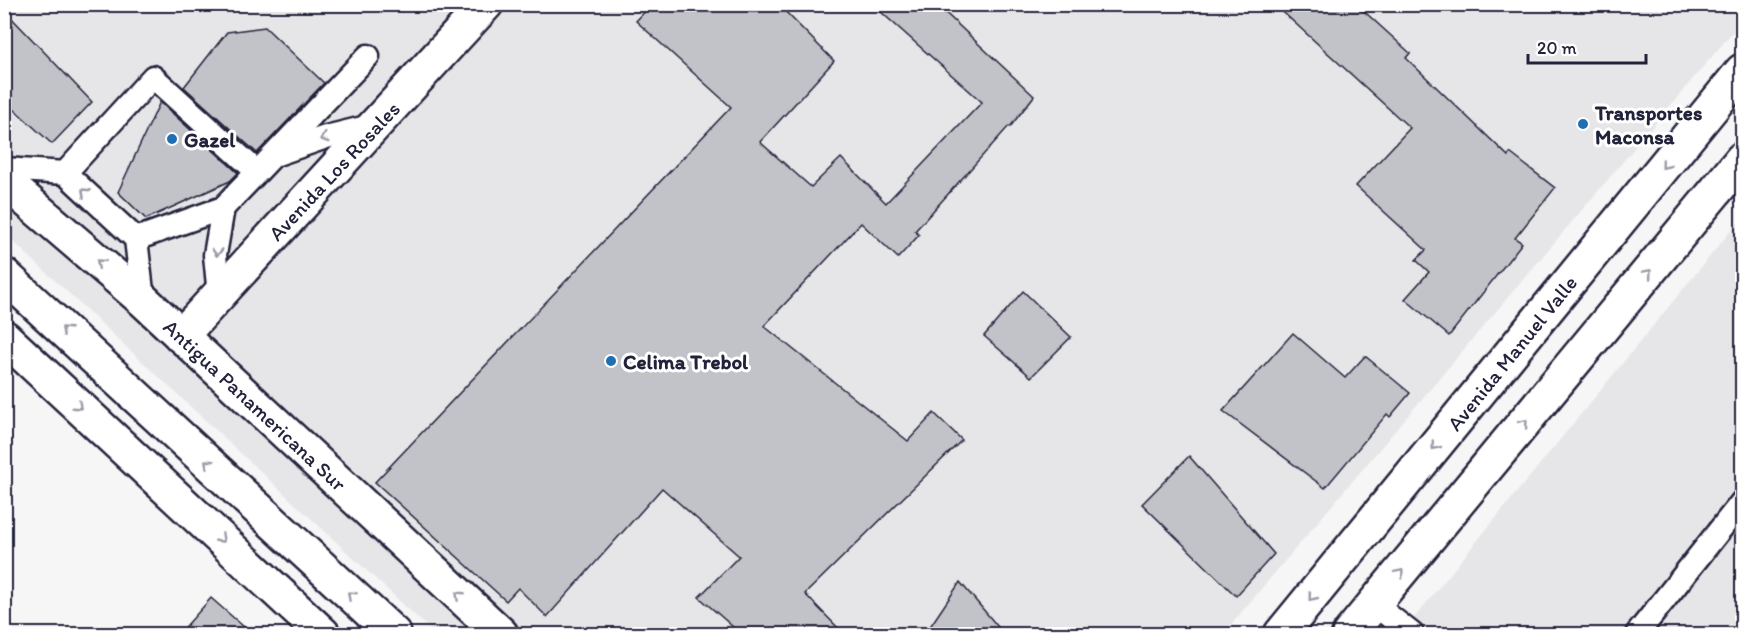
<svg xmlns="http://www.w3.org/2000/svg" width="1747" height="639" font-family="Itim,sans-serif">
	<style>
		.built { fill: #e6e6e9 }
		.building { fill: #c2c2c9; stroke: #22223b; stroke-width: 1.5 }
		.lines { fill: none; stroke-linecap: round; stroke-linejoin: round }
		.lane-casing { stroke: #22223b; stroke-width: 27 }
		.street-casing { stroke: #22223b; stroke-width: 38 }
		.secondary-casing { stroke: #22223b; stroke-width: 38 }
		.primary-casing { stroke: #22223b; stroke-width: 38 }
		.lane { stroke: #fff; stroke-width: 22 }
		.street { stroke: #fff; stroke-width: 33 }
		.secondary { stroke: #fff; stroke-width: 33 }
		.primary { stroke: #fff; stroke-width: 33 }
		.oneway { stroke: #9c9ca7 }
		.poi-dot { fill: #1f6fb2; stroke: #fff; stroke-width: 2 }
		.labels { text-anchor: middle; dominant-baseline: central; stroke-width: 6; stroke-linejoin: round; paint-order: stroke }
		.poi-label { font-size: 21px; font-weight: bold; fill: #22223b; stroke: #fff; text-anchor: start }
		.street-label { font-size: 21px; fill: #22223b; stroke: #fff }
	</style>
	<rect width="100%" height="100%" fill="#f6f6f7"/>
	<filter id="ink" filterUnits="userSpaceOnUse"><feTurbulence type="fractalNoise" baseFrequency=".0167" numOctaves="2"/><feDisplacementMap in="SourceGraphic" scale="12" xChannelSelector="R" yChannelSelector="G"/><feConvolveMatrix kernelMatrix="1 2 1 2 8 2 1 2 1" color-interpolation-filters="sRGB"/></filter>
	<g filter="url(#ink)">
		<g class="built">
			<polygon points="1742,4 1742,21 1223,634 435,634 5,234 4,5"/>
			<polygon points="1742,217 1742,634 1401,634"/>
		</g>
		<g class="building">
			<polygon points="652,4 778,4 834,61 760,142 811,187 841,158 886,203 982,102 872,4 936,4 1034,96 1010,127 1009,126 915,231 919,235 898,258 861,223 764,326 908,441 934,413 962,440 805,594 844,634 741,634 699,597 739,556 662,488 547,617 518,588 506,601 375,482 731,107 636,21"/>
			<polygon points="1274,4 1356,4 1410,53 1406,58 1508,156 1510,153 1555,188 1515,238 1522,243 1449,336 1405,299 1429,272 1416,260 1426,250 1356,186 1410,128"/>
			<polygon points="4,10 92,102 52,144 4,100"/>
			<polygon points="265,27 324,83 257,153 184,87 227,32"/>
			<polygon points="160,102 238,173 230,181 146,219 118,192"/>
			<polygon points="1023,291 1071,337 1031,377 984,336"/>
			<polygon points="1293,333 1345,378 1365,356 1410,393 1390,417 1387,414 1325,488 1223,411"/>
			<polygon points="1189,456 1274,554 1236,596 1142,504"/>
			<polygon points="960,582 1004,634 925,634"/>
			<polygon points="211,598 252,634 179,634"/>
		</g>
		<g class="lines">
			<g class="lane-casing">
				<g id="lane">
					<polyline points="277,154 326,137 375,125"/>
					<polyline points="4,169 65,173 136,239 143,300"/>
					<polyline points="65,173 153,77 257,172"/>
					<polyline points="136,239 223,208 368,56"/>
					<polyline points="219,296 215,255 223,208"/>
					<polyline points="1374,604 1412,634"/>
					<polyline points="1637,634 1742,502"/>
				</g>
			</g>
			<g class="street-casing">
				<polyline id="street" points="181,336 486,4"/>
			</g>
			<g class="secondary-casing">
				<polyline id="secondary" points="4,181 143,300 501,634"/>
			</g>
			<g class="primary-casing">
				<g id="primary">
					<polyline points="4,275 394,634"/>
					<polyline points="4,337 323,634"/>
					<polyline points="1281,634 1742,71"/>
					<polyline points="1349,634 1742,159"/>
				</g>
			</g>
			<use href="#lane" class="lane"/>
			<use href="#street" class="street"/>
			<use href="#secondary" class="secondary"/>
			<use href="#primary" class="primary"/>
		</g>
		<defs><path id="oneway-chevron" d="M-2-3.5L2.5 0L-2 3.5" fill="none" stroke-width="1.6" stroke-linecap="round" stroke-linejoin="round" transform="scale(1.5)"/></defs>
		<g class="oneway">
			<use href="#oneway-chevron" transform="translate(324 138) rotate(163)"/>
			<use href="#oneway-chevron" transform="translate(1665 165) rotate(129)"/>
			<use href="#oneway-chevron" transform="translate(85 192) rotate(-137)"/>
			<use href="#oneway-chevron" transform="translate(217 252) rotate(94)"/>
			<use href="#oneway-chevron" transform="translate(100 263) rotate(-139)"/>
			<use href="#oneway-chevron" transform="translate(1648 273) rotate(-50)"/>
			<use href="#oneway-chevron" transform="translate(65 330) rotate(-137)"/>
			<use href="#oneway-chevron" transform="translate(78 406) rotate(43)"/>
			<use href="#oneway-chevron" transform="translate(1524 423) rotate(-50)"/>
			<use href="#oneway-chevron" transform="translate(1435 446) rotate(129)"/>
			<use href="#oneway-chevron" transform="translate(208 463) rotate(-137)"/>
			<use href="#oneway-chevron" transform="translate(221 539) rotate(43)"/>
			<use href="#oneway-chevron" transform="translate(1400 573) rotate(-50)"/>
			<use href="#oneway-chevron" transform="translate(351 595) rotate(-137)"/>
			<use href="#oneway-chevron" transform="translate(459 595) rotate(-137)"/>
			<use href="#oneway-chevron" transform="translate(1312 597) rotate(129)"/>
		</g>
	</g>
	<g class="poi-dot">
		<circle cx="1583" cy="124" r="6"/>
		<circle cx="172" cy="139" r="6"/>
		<circle cx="611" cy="361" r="6"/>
	</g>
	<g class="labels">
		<g class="poi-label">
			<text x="1595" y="112">Transportes<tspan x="1595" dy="24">Maconsa</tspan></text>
			<text x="184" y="139">Gazel</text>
			<text x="623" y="361">Celima Trebol</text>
		</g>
		<g class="street-label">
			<text transform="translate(334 171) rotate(-47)">Avenida Los Rosales</text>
			<text transform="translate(1512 353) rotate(-51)">Avenida Manuel Valle</text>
			<text transform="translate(255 405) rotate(43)">Antigua Panamericana Sur</text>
		</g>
	</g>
	<rect width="1747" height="639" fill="none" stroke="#fff" stroke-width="24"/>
	<rect x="12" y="12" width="1723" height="615" fill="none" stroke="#22223b" stroke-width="2" filter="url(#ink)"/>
	<path d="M1528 54v9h118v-9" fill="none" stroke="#22223b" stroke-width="3"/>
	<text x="1537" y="54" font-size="18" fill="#22223b" stroke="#ffffff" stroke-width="4.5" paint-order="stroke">20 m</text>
</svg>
